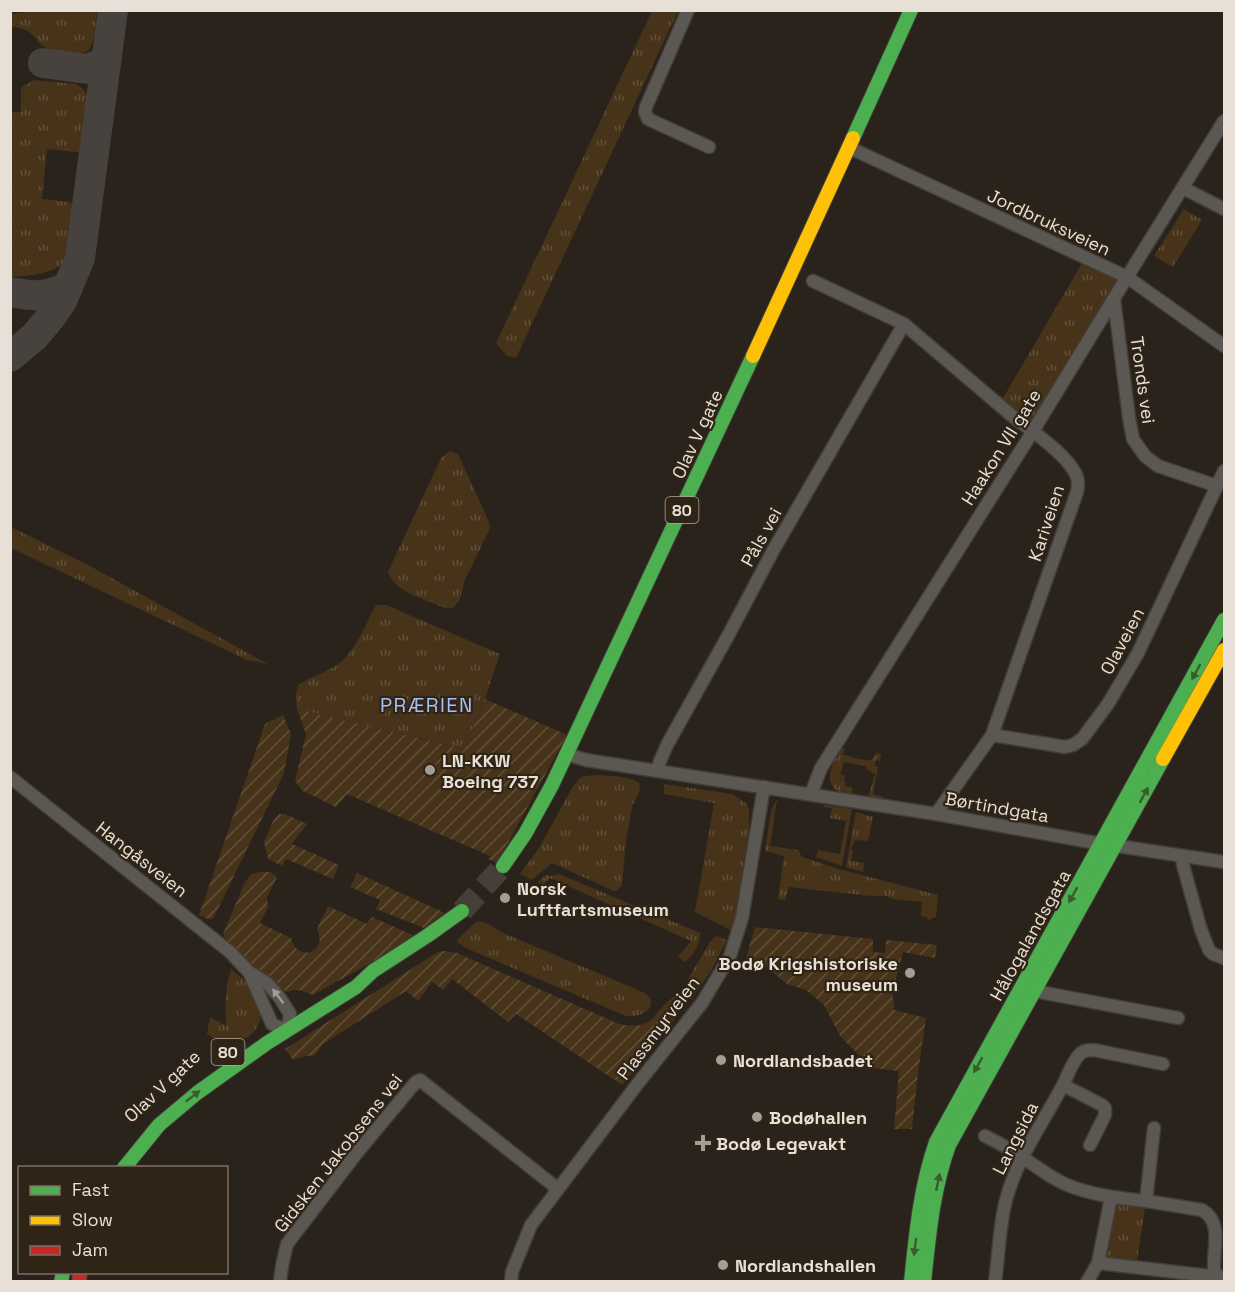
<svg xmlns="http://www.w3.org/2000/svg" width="1235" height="1292" font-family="'Space Grotesk',sans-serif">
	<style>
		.grass { fill: url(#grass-tufts) }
		.garden { fill: url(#garden-furrows) }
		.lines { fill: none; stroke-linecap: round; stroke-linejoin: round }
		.taxiway { stroke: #47423d; stroke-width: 30 }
		.highway-tunnel { stroke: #463f38; stroke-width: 22; stroke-dasharray: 22 11; stroke-linecap: butt }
		.street-casing { stroke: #433d37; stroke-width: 15 }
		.fast-casing { stroke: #433d37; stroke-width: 16 }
		.slow-casing { stroke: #433d37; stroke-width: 16 }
		.jam-casing { stroke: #433d37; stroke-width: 16 }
		.street { stroke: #5b5854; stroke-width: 12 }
		.fast { stroke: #4caf50; stroke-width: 14 }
		.slow { stroke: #ffc107; stroke-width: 14 }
		.jam { stroke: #c62828; stroke-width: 14 }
		.oneway { fill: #3b5c2d }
		.oneway2 { fill: #a29c96 }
		.poi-dot { fill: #a59e96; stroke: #2f2416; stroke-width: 2 }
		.labels { text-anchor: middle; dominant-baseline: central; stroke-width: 4.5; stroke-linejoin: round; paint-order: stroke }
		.shield { fill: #2f2416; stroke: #b0a89d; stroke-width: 1.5 }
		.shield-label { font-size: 16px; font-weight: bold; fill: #e8e0d7 }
		.street-label { font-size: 18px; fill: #e8e0d7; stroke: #2f2416 }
		.poi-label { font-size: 18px; font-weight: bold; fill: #e8e0d7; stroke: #2f2416; text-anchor: start }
		.neighbourhood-label { font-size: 20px; letter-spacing: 1.5px; fill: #a6c0f5; stroke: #2f2416 }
	</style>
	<defs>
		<pattern id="grass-tufts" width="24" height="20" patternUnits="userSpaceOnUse" patternTransform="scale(1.5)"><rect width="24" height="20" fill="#473319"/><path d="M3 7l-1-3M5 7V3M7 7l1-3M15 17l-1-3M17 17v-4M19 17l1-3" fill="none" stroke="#62503a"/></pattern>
		<pattern id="garden-furrows" width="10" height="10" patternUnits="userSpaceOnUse" patternTransform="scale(1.5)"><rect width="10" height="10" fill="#473319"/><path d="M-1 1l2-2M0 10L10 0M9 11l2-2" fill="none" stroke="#62503a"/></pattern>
	</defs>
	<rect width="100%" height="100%" fill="#29231c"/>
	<g class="grass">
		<path d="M44,10L97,11C96,21 96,51 83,53C77,54 70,52 64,51C56,51 48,50 42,45C39,44 38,41 36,38C29,30 20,27 11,27V14Z"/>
		<polygon points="652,11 678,11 516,358 507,356 496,343 497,341"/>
		<path d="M34,80L76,84L84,90L89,99V111L84,153L47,149L42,199L70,202L77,208C75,223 72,258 58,267C45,275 25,276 11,277V112H21V88Z"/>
		<polygon points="1184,209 1202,220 1173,267 1154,256"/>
		<polygon points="1085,258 1127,277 1033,431 999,405"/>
		<path d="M450,451L458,454L489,522L490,528L465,580L459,601L454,607L448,609C430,601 393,592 388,572L441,458Z"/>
		<polygon points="11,527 88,565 268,664 247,660 11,548"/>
		<path d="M376,605H386L500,654L485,699L464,749L297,709L296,696L298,685C312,676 328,672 341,662C357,648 366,623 376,605Z"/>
		<path d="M841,747L845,750L842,754L862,760L863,759L871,761L876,753L881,754L880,761L876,760L875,766L878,767L873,794L883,797L884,799L882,800L868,798L875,774L868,770L865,766L844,762L840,774L845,776L844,781L846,782L845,786L853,788L851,795C819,790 830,767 841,747Z"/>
		<path d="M584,776C598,775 629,775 639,783L640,790L632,807L626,842L622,885L618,890L614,891L552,863L532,880L520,874L539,848L572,788L579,779Z"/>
		<polygon points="664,784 732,794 746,803 749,810 749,830 733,931 695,912 714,803 664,794"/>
		<polygon points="777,799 770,846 798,850 802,857 839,869 938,895 936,917 932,918 930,920 927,919 927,917 921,916 922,902 892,899 886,896 871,896 789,887 785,900 778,899 784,856 765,851 771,811"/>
		<polygon points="824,805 852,809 842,866 816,857 818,850 840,854 846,821 830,818 832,808 823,807"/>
		<polygon points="856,812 873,817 868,841 855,840 851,849 853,850 851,861 864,863 863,872 846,867"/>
		<path d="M559,874L700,933C701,943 693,956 685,962L678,957L691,941L550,878L543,885L537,882L546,875L551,876Z"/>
		<path d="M477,921L486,923L503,933L645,993C662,1006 640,1019 626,1016L468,949L458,943L457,940Z"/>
		<polygon points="716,936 727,940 711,971 691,999 688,999 687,997 688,979 710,942"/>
		<path d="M231,969C235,973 241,976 245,981C272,1009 264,1038 225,1046L207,1034L210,1017L226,1026C225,1006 225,988 231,969Z"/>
		<polygon points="1111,1197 1146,1201 1136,1267 1098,1263"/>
	</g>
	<g class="garden">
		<polygon points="485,699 567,735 497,863 488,859 490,856 347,794 336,807 303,791 295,781 306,734 297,709 464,749"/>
		<polygon points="283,715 291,734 284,773 213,919 208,919 199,915 265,724"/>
		<polygon points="279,814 285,814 307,824 292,844 339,865 333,879 286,859 282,866 268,859 264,842 273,821"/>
		<path d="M260,872H270L277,877L267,897L268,907L260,923L291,938C296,963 329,953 317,929L328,906L367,924L372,917L417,937L313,995C303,990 297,989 286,992L228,945L223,934L245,882L252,874Z"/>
		<polygon points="357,873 445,913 424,928 376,909 380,900 350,887"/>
		<polygon points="755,927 873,939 873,952 885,953 886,940 937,945 935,958 903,952 892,994 894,1003 894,1010 926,1018 918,1073 912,1129 894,1129 899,1071 872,1068 840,1036 824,1005 806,990 787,984 764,965 745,961"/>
		<path d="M443,951L457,953L619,1024C656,1031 650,1014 675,996L680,999L682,1005L673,1021L622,1085L516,1014L508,1022L452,979L443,990L432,982L418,1001L406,991L323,1044L315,1055L301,1057L293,1060L285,1049L438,952Z"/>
	</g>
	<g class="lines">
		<g class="taxiway">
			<polyline points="43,63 87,69 100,64 107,57"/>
			<path d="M10,292C36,297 44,297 68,287"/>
			<polyline points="10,357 34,337 50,318 62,301 80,258 113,10"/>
		</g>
		<polyline class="highway-tunnel" points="462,911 503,866"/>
		<g class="street-casing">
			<g id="street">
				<polyline points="688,10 646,107 645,112 648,119 709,147"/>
				<polyline points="848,147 1127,277 1224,346"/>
				<polyline points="1183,188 1224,209"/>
				<path d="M813,281L904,324L1017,420C1034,431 1071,459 1077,477C1079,483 1078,487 1077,492L992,735L936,814"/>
				<polyline points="1114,299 1129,418 1133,439 1145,456 1158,466 1217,486"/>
				<polyline points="992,735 1065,747 1073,745 1082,739 1108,704 1138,653 1224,471"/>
				<polyline points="566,754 586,760 936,814 1091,842 1224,862"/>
				<polyline points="657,771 660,761 667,745 729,634 774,549 904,324"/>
				<polyline points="10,777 230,952 249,972 267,983 280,998 290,1014 287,1031 272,1024 249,972"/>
				<polyline points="811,794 821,768 1033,431 1127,277 1224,121"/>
				<polyline points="1182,857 1183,865 1201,930 1209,950 1213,954 1224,958"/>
				<polyline points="1029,990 1178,1018"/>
				<polyline points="1063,1085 1102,1105 1105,1108 1105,1115 1090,1145"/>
				<path d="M985,1136C997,1142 1010,1149 1022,1157C1036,1166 1049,1177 1065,1184C1090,1195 1119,1198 1146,1201L1154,1128"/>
				<path d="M1146,1201L1202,1210C1223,1222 1213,1248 1214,1268L1215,1273L1224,1280"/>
				<polyline points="1098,1263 1210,1276"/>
				<polyline points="280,1282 282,1266 287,1244 356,1154 410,1089 416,1082 420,1080 558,1189"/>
				<polyline points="511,1282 512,1272 531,1225 639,1082 702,1003 730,956 742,918 764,787"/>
				<path d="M995,1282C999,1255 999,1226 1006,1200C1017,1158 1043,1123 1063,1085C1068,1075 1072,1061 1081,1053C1085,1050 1089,1050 1094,1050L1163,1064"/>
				<polyline points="1087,1282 1098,1263 1111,1197"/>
			</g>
		</g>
		<g class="fast-casing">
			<g id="fast">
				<polyline points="853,138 911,10"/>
				<polyline points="503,866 525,834 552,785 753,356"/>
				<polyline points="124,1168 159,1125 197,1093 267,1043 356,987 373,971 427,936 462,911"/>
				<polyline points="61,1282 63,1272"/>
				<path d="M911,1282C916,1234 920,1188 936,1142L1224,620"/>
				<path d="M924,1282C929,1235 933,1189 949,1145L1163,759"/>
			</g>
		</g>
		<g class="slow-casing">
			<g id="slow">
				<polyline points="753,356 853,138"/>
				<polyline points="1163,759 1224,650"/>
			</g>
		</g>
		<g class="jam-casing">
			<polyline id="jam" points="79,1282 80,1272"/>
		</g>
		<use href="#street" class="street"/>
		<use href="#fast" class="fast"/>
		<use href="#slow" class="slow"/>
		<use href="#jam" class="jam"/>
	</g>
	<defs><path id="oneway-solid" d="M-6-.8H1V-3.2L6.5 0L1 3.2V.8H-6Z" transform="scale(1.5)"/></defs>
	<g class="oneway">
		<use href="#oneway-solid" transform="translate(1196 672) rotate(119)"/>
		<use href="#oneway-solid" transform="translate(1144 795) rotate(-61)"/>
		<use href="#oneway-solid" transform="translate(1073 895) rotate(119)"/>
		<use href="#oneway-solid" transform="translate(978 1065) rotate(119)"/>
		<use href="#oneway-solid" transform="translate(193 1096) rotate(-38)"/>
		<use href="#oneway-solid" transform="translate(938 1182) rotate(-78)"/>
		<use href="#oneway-solid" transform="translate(915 1247) rotate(97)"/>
	</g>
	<use class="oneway2" href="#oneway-solid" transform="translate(278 996) rotate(-127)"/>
	<g class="poi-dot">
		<circle cx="430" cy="770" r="6"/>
		<circle cx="505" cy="898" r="6"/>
		<circle cx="910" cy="973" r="6"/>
		<circle cx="721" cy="1060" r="6"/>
		<circle cx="757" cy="1117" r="6"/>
		<path d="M700 1134h6v6h6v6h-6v6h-6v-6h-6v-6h6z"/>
		<circle cx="723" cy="1265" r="6"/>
	</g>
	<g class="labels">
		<g class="shield">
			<rect x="665.5" y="497" width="33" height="26" rx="4.5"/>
			<rect x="211.5" y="1039" width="33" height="26" rx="4.5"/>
		</g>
		<g class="shield-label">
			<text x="682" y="510">80</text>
			<text x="228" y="1052">80</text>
		</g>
		<g class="street-label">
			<text transform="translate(1049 222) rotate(25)">Jordbruksveien</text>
			<text transform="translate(1143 380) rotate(82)">Tronds vei</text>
			<text transform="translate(697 434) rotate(-65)">Olav V gate</text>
			<text transform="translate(1001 447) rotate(-58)">Haakon VII gate</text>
			<text transform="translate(1046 523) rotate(-72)">Kariveien</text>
			<text transform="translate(761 537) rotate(-61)">Påls vei</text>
			<text transform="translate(1122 641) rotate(-62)">Olaveien</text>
			<text transform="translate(997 807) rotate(10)">Børtindgata</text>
			<text transform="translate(142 859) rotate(38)">Hangåsveien</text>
			<text transform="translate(1030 935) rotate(-61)">Hålogalandsgata</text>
			<text transform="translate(658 1028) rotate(-53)">Plassmyrveien</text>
			<text transform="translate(162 1086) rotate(-43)">Olav V gate</text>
			<text transform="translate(1015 1138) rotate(-63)">Langsida</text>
			<text transform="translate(338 1153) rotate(-52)">Gidsken Jakobsens vei</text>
		</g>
		<g class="poi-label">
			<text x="442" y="760">LN-KKW<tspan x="442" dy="21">Boeing 737</tspan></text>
			<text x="517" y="888">Norsk<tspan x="517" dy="21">Luftfartsmuseum</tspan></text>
			<text x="898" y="963" text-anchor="end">Bodø Krigshistoriske<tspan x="898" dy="21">museum</tspan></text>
			<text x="733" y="1060">Nordlandsbadet</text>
			<text x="769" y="1117">Bodøhallen</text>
			<text x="716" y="1143">Bodø Legevakt</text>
			<text x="735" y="1265">Nordlandshallen</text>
		</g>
		<g class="neighbourhood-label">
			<text x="427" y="705">PRÆRIEN</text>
		</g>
	</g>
	<rect width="1235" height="1292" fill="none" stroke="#e8e0d7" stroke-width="24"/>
	<rect x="18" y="1166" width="210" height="108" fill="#2f2416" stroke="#796f63" stroke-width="1.5"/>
	<rect x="30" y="1186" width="30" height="9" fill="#4caf50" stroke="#796f63" stroke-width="1.5"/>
	<text x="72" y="1196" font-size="18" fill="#e8e0d7">Fast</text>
	<rect x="30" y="1216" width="30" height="9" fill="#ffc107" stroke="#796f63" stroke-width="1.5"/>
	<text x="72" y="1226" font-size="18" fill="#e8e0d7">Slow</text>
	<rect x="30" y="1246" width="30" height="9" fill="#c62828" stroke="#796f63" stroke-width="1.5"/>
	<text x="72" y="1256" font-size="18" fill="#e8e0d7">Jam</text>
</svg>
